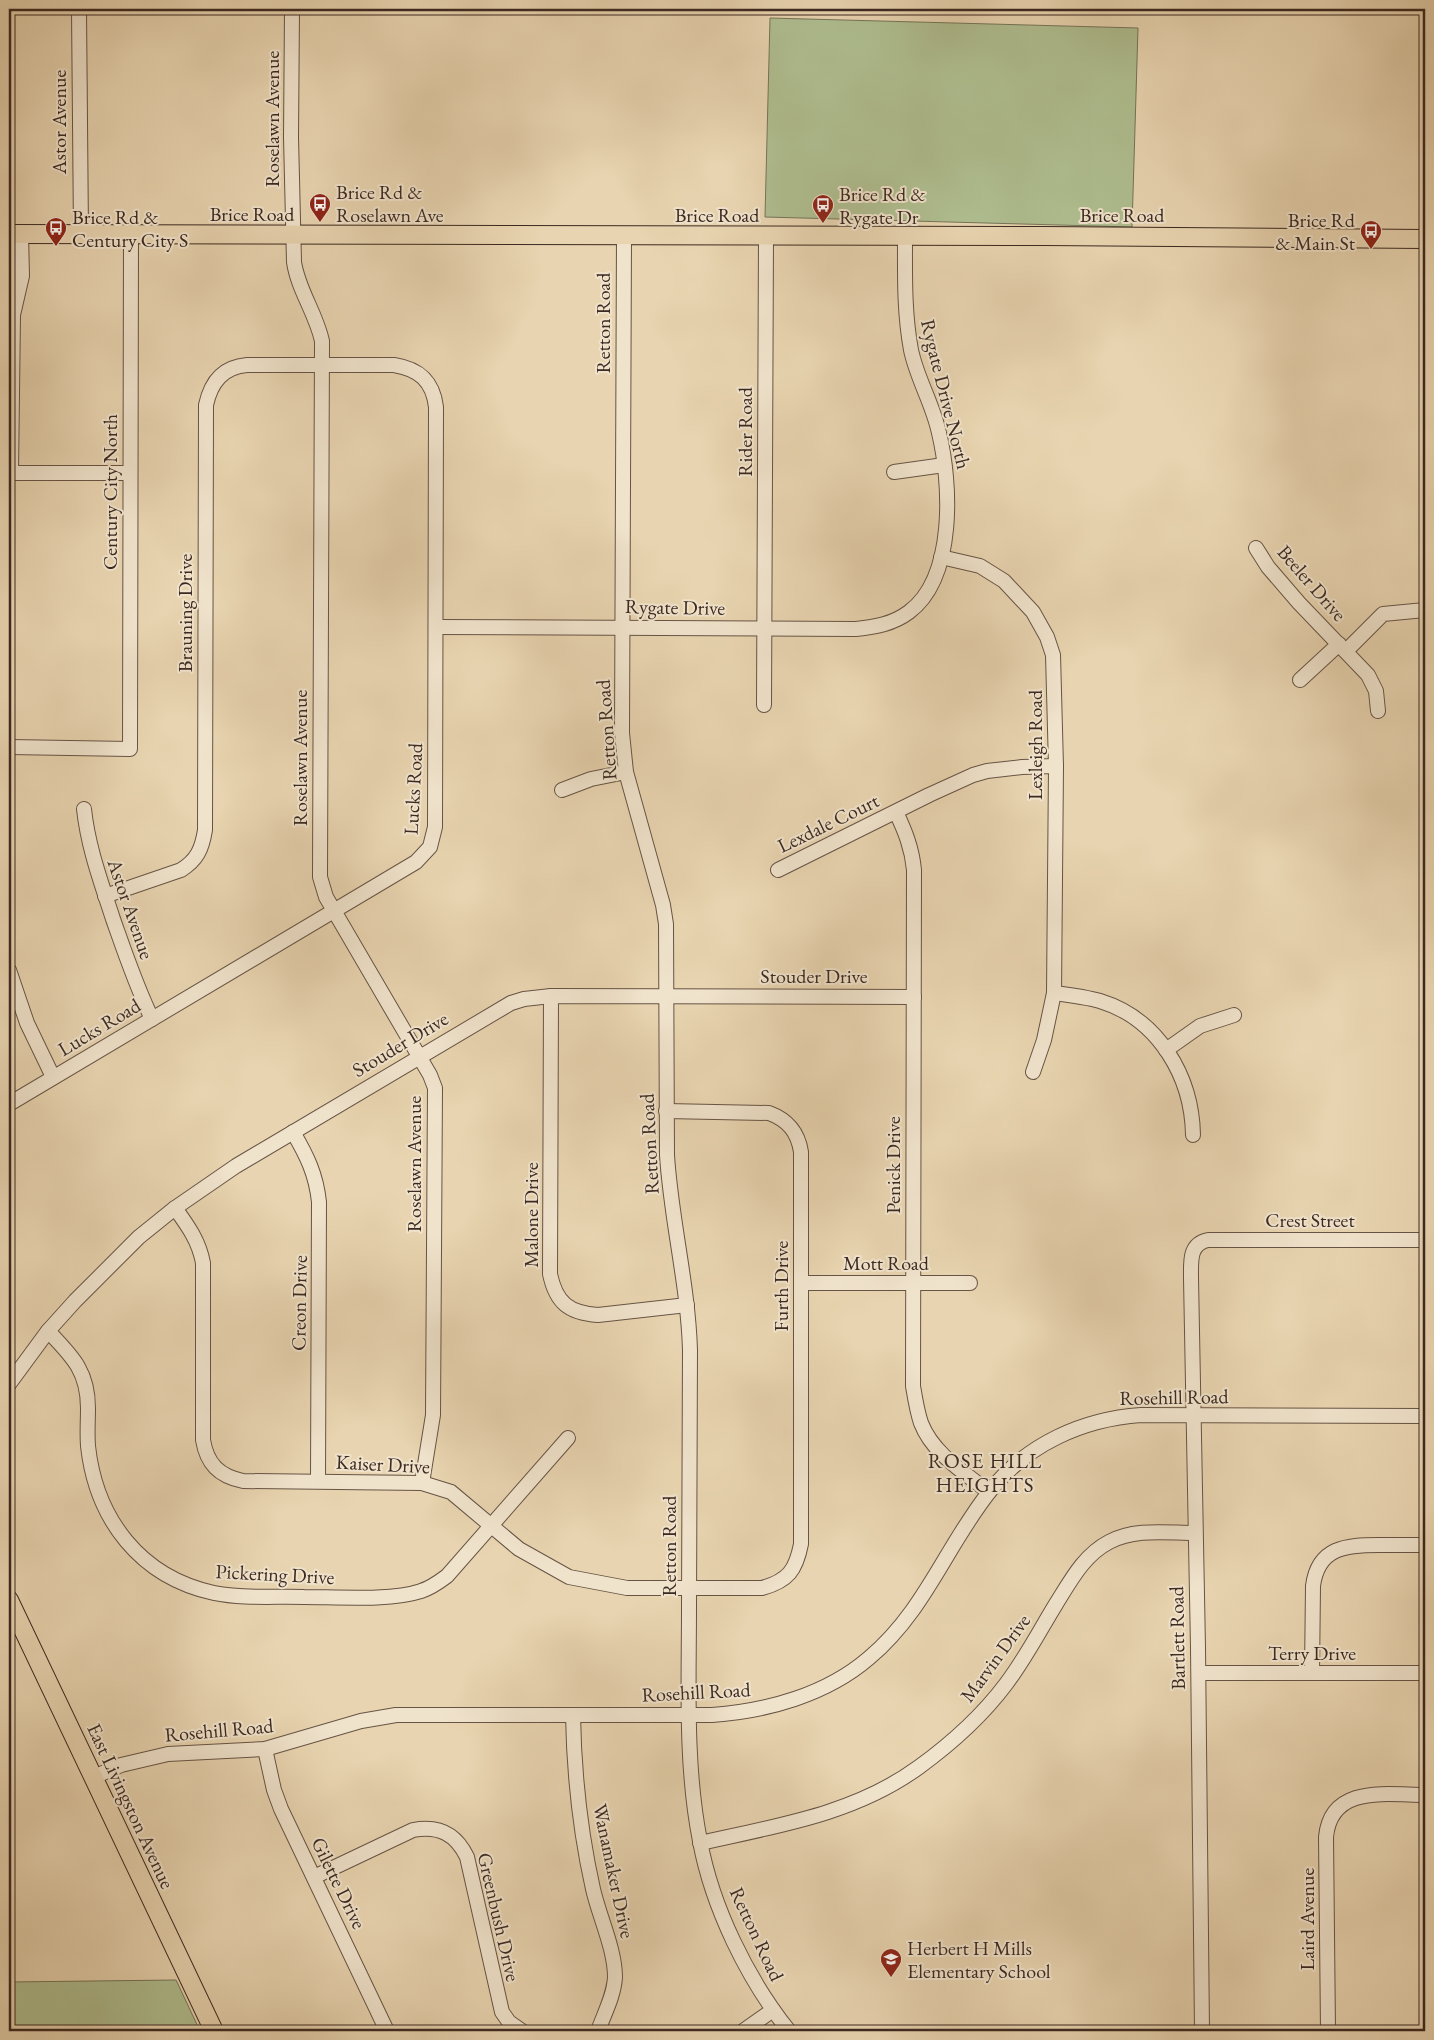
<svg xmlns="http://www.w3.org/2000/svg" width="1434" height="2040" font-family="'EB Garamond',serif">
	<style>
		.green { fill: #afbe90; stroke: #767458 }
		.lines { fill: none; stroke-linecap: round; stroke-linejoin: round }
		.minor-casing { stroke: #675445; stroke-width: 16 }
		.major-casing { stroke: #3c2921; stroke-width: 20 }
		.minor { stroke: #f0e3cc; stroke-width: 14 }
		.major { stroke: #e8d4b0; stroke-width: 18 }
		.labels { text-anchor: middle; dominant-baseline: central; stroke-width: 4; stroke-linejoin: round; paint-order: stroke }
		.street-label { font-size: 20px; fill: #3c2921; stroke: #f0e3cc }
		.poi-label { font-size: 20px; fill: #3c2921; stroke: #f0e3cc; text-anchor: start }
		.neighbourhood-label { font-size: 21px; letter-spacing: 1px; fill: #3c2921; stroke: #f0e3cc }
	</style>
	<rect width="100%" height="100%" fill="#e8d4b0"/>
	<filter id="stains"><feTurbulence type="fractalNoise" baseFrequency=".004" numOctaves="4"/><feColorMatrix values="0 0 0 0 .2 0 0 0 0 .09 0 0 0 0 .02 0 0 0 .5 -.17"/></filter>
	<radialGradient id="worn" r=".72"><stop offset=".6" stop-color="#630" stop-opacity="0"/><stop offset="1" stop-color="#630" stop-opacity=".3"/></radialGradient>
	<g class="green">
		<polygon points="770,18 1138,28 1132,227 765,217"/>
		<polygon points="176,1980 200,2031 9,2031 9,1982"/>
	</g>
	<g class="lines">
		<g class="minor-casing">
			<g id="minor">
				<polyline points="79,9 81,234"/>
				<path d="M292,9L291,137L294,262C298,290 316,313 322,341L320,877L326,897L430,1075L435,1088L433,1415L422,1483"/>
				<path d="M624,236L622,733L626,772L663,905L666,924L667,1155C671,1220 688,1284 690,1350C689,1436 689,1522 689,1607C689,1685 685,1765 700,1841C712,1907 748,1980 789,2031"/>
				<polyline points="894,472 944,465"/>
				<polyline points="9,473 130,473"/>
				<polyline points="11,473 13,315 22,276 21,234"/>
				<polyline points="1256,548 1268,567 1299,603 1368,675 1376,691 1378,711"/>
				<polyline points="941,557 980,566 1004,581 1033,612 1047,637 1053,655 1056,766 1054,993 1044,1040 1033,1072"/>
				<path d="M436,627L856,629C875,627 893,624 909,612C956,577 951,483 939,433C933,404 917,379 911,350C904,312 905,275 905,237"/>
				<polyline points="1346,651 1383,614 1425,610"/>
				<polyline points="1300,680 1339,644"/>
				<polyline points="764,705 766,237"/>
				<polyline points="9,747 130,749 131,235"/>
				<polyline points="562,790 591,779 626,772"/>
				<path d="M84,809C88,847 101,882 113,919C125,953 136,986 152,1019"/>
				<path d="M896,812C905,831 912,848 914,870L913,1386C915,1398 917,1411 921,1423C933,1454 965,1473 989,1492"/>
				<polyline points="778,870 929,795 973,775 987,771 1022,767 1056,766"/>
				<polyline points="9,970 27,1023 53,1077"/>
				<path d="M1054,993C1070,995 1086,997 1100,1001C1159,1019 1192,1077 1193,1135"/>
				<path d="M551,996L550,1274C556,1303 569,1313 598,1315L687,1305"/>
				<polyline points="1166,1050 1200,1026 1234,1015"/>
				<path d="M9,1104L416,862L430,847L435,827L436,407C433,381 419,369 394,365H247C223,367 211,382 206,405L205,830C202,849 197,860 181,870L105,896"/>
				<path d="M293,1132C307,1156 316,1174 319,1202L318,1481"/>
				<path d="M175,1208C188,1226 199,1241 203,1263V1440C207,1464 219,1476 243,1481L422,1483L451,1492L519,1549L569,1577L627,1588H762C788,1581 796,1570 801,1544V1152C798,1132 788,1120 769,1113L666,1111"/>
				<polyline points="801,1283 970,1283"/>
				<path d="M48,1331C72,1356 88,1371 88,1408C88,1421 87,1433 88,1446C96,1519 140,1577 214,1593C243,1599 275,1596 304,1597C336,1597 392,1601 421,1591C431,1588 439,1582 447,1576L568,1438"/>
				<polyline points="9,1384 48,1331 75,1301 139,1237 175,1208 236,1166 511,1003 524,999 551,996 914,997"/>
				<polyline points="1199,1673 1425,1673"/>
				<path d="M1312,1673L1313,1586C1318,1547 1346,1545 1379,1545C1394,1545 1410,1545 1425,1545"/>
				<path d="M573,1715C574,1774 580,1831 593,1889C599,1916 615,1949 615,1977C614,1996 604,2014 598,2031"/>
				<polyline points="265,1749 274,1790 281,1809 387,2031"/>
				<path d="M94,1777L121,1765L168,1754L265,1749L361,1721L396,1715H712C767,1711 826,1695 869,1658C925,1611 946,1546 990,1491C1027,1444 1083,1419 1141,1415L1425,1416"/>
				<path d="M700,1843C776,1826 855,1814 919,1767C952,1743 982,1716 1006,1684C1025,1659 1040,1630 1056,1604C1071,1580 1084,1555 1109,1542C1135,1528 1167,1533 1195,1533"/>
				<path d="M314,1877L413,1830C439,1825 456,1834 467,1857L502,2012L509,2022L522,2031"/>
				<polyline points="743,2031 773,2010"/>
				<path d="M1202,2031L1198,1648L1191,1278C1191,1261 1189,1244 1208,1240H1425"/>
				<path d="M1328,2031L1326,1837C1331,1784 1388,1795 1425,1795"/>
			</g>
		</g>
		<g class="major-casing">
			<g id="major">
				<polyline points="9,234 1044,236 1425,239"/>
				<polyline points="9,1600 214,2031"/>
			</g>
		</g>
		<use href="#minor" class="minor"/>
		<use href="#major" class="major"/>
	</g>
	<defs>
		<g id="bus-pin" transform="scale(1.125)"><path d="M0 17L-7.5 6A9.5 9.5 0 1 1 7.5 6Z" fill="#8f2418" stroke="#f0e3cc"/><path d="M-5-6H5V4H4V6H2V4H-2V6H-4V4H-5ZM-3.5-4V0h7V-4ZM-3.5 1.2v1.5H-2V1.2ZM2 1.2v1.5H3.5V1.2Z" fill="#fff"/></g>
		<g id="school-pin" transform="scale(1.125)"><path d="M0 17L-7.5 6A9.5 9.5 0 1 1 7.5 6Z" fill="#8f2418" stroke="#f0e3cc"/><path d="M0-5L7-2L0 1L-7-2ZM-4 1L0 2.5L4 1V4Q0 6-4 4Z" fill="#fff"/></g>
	</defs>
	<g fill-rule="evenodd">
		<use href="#bus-pin" x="320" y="204"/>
		<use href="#bus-pin" x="823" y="205"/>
		<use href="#bus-pin" x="56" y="228"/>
		<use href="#bus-pin" x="1371" y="231"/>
		<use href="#school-pin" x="891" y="1959"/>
	</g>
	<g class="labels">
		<g class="street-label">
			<text transform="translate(272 119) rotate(-90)">Roselawn Avenue</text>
			<text transform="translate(59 122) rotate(-90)">Astor Avenue</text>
			<text x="252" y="214">Brice Road</text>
			<text x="717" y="215">Brice Road</text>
			<text x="1122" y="215">Brice Road</text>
			<text transform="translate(603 323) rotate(-90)">Retton Road</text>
			<text transform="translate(946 394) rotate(76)">Rygate Drive North</text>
			<text transform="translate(745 432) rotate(-90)">Rider Road</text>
			<text transform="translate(110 492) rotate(-90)">Century City North</text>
			<text transform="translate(1312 583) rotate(49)">Beeler Drive</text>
			<text transform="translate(675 607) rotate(1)">Rygate Drive</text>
			<text transform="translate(185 613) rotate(-90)">Brauning Drive</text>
			<text transform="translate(606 730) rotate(-94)">Retton Road</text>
			<text transform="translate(1035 745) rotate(-90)">Lexleigh Road</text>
			<text transform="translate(300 758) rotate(-90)">Roselawn Avenue</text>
			<text transform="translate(413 789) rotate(-87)">Lucks Road</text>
			<text transform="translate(828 823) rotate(-26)">Lexdale Court</text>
			<text transform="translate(131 909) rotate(71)">Astor Avenue</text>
			<text x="814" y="976">Stouder Drive</text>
			<text transform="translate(99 1027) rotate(-31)">Lucks Road</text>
			<text transform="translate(400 1044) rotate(-31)">Stouder Drive</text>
			<text transform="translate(649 1144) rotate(-93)">Retton Road</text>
			<text transform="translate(414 1164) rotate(-90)">Roselawn Avenue</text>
			<text transform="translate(893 1165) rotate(-90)">Penick Drive</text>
			<text transform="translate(531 1215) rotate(-90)">Malone Drive</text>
			<text x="1310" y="1220">Crest Street</text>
			<text x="886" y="1263">Mott Road</text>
			<text transform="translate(781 1286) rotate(-90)">Furth Drive</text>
			<text transform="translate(299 1303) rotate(-89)">Creon Drive</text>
			<text transform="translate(1174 1397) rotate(-1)">Rosehill Road</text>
			<text transform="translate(383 1464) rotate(3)">Kaiser Drive</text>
			<text transform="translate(669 1546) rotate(-90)">Retton Road</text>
			<text transform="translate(275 1574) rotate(3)">Pickering Drive</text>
			<text transform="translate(1177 1638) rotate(-91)">Bartlett Road</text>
			<text x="1312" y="1653">Terry Drive</text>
			<text transform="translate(995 1658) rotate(-54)">Marvin Drive</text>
			<text transform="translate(696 1692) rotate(-3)">Rosehill Road</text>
			<text transform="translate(219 1730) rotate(-5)">Rosehill Road</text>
			<text transform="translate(131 1806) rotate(65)">East Livingston Avenue</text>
			<text transform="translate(614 1871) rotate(78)">Wanamaker Drive</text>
			<text transform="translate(339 1883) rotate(64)">Gilette Drive</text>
			<text transform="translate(499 1917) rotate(77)">Greenbush Drive</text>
			<text transform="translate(1307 1919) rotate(-90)">Laird Avenue</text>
			<text transform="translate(757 1934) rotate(65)">Retton Road</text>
		</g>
		<g class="poi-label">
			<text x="336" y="192">Brice Rd &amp;<tspan x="336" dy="23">Roselawn Ave</tspan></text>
			<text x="839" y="194">Brice Rd &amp;<tspan x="839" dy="23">Rygate Dr</tspan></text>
			<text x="72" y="217">Brice Rd &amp;<tspan x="72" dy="23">Century City S</tspan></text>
			<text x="1355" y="220" text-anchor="end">Brice Rd<tspan x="1355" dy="23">&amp; Main St</tspan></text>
			<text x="907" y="1948">Herbert H Mills<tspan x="907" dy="23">Elementary School</tspan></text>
		</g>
		<g class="neighbourhood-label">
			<text x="985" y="1460">ROSE HILL<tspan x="985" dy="24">HEIGHTS</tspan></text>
		</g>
	</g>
	<rect width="1434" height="2040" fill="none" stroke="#e8d4b0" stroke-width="30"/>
	<rect x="10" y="10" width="1414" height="2020" fill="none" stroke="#3c2921" stroke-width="2.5"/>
	<rect x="15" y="15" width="1404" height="2010" fill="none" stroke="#3c2921"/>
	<rect width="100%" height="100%" filter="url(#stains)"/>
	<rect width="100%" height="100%" fill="url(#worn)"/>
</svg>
